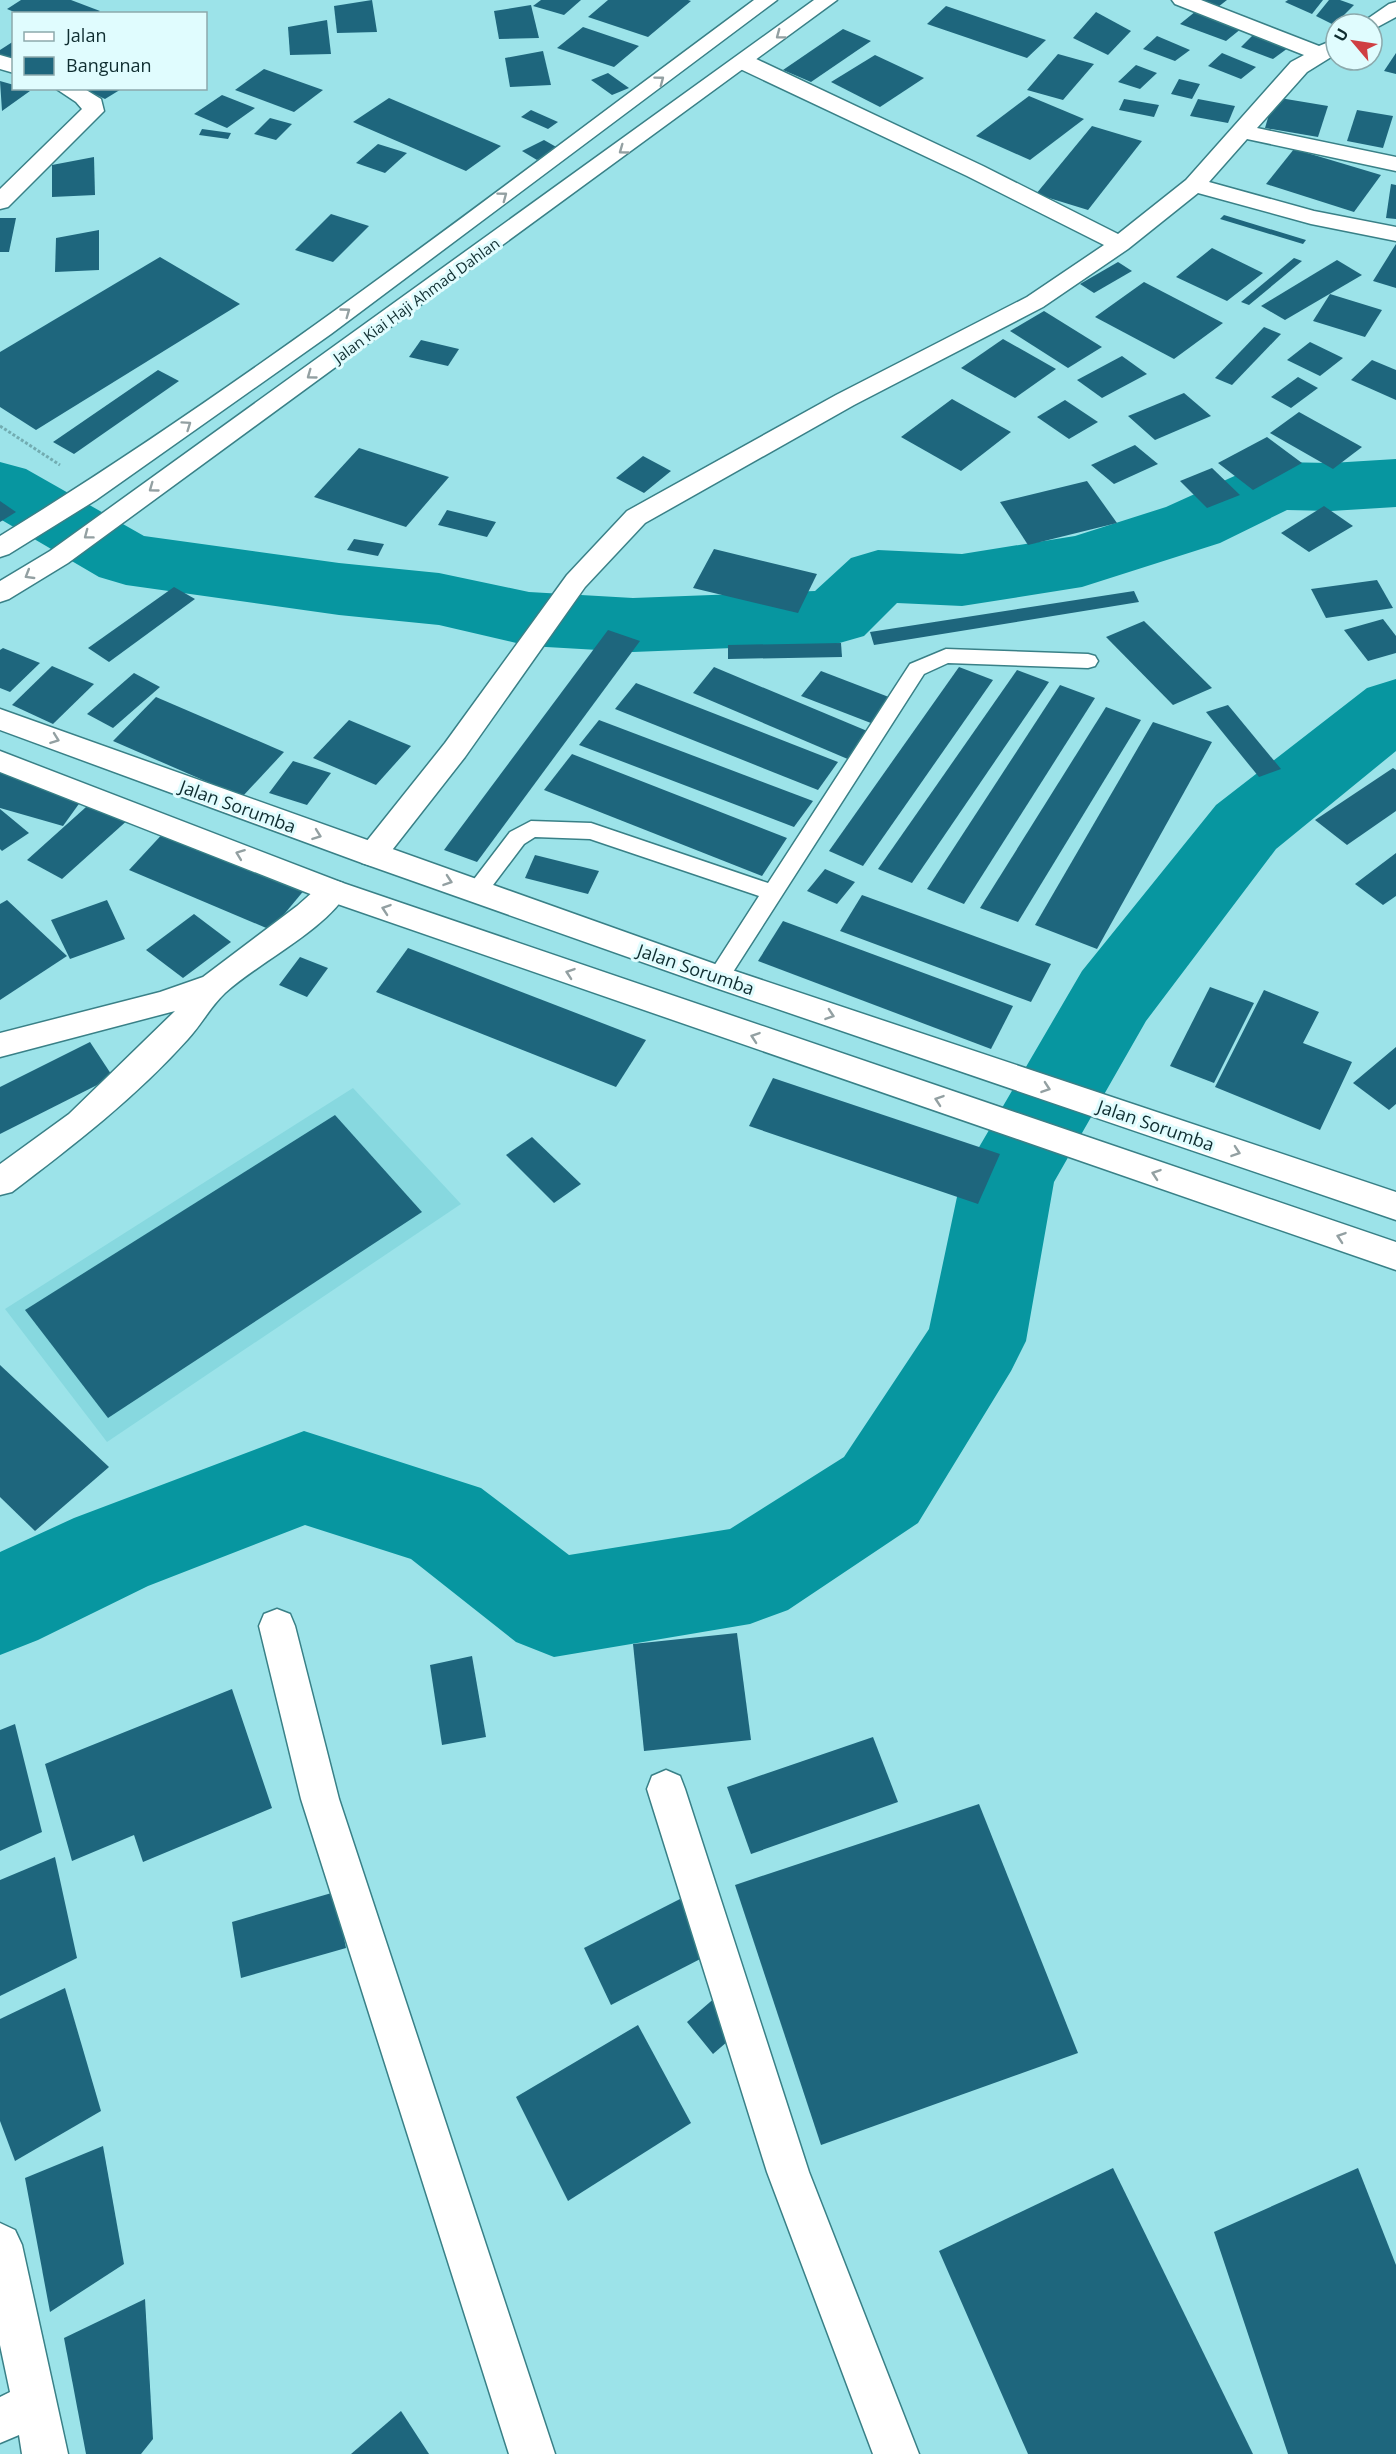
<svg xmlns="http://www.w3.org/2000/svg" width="1396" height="2454" font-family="'Open Sans',sans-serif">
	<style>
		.built { fill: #87d8df }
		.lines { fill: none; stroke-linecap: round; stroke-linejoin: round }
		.river { fill: #0796a0; fill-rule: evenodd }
		.building { fill: #1e667d }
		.lane-casing { stroke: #398087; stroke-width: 3 }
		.street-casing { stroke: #398087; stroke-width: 3 }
		.secondary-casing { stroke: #398087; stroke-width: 3 }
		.path { stroke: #72acb1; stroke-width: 3; stroke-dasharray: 3 2; stroke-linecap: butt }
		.lane { fill: #fff; fill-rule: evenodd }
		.street { fill: #fff; fill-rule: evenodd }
		.secondary { fill: #fff; fill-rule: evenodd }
		.oneway { stroke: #93a0a2 }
		.labels { text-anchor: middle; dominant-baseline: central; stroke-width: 6; stroke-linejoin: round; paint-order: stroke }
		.far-street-label { font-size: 15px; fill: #0f2d30; stroke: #e0fcfe }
		.street-label { font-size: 18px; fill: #0f2d30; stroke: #e0fcfe }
	</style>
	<rect width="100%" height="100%" fill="#9ce3e9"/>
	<polygon class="built" points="353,1088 461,1204 107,1442 5,1309"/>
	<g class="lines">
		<g class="river">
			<polygon points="1396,459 1396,507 1331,511 1287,510 1220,543 1082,587 962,606 897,603 864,636 836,644 633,652 529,646 439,625 339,615 126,585 99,577 0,519 0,462 26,469 144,536 339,563 439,573 529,592 633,598 815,591 851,558 878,550 962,554 1075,536 1166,507 1250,469 1276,462 1331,463"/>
			<polygon points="1396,679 1396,751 1276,849 1146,1021 1054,1182 1026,1341 1011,1371 918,1523 788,1610 750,1624 554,1657 516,1642 411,1559 305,1525 148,1586 38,1640 0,1655 0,1552 74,1518 304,1431 481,1488 569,1555 730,1529 844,1457 929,1329 961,1178 1082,971 1216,805 1367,688"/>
		</g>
	</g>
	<g class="building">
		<polygon points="21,0 71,0 100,11 96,14 19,14 7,9"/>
		<polygon points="372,0 377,32 337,33 334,6"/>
		<polygon points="541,0 581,0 564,15 533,6"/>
		<polygon points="608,0 688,0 691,1 648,37 588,17"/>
		<polygon points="1194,0 1227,0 1218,7"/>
		<polygon points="1288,0 1323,0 1312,14 1285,2"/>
		<polygon points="1329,0 1340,0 1354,5 1334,25 1316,16"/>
		<polygon points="531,5 539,38 499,39 494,11"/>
		<polygon points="946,6 1046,40 1027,58 927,24"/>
		<polygon points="1201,7 1247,24 1226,41 1180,24"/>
		<polygon points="1096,12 1131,31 1108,55 1073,38"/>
		<polygon points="327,20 331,54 290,55 288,27"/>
		<polygon points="583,27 639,46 614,67 557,48"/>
		<polygon points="843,29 871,41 811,82 783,70"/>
		<polygon points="1254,34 1288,48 1273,59 1241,47"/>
		<polygon points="1157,36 1190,50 1175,61 1143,49"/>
		<polygon points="14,41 14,61 0,56 0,50"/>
		<polygon points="543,51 551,85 510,87 505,58"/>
		<polygon points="1222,53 1256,67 1241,79 1208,66"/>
		<polygon points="1396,53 1396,74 1384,71"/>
		<polygon points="1058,54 1094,64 1063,100 1027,90"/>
		<polygon points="875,55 924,78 880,107 831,82"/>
		<polygon points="1136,65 1157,73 1140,89 1118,82"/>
		<polygon points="264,69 323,90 294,112 235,90"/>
		<polygon points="608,73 629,88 612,95 591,80"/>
		<polygon points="1179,79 1200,84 1192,99 1171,94"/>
		<polygon points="0,81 14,85 14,88 30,91 2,111"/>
		<polygon points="82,88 123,88 105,99"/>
		<polygon points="222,95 255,108 227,128 194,114"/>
		<polygon points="1029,96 1084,119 1030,160 976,136"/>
		<polygon points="1274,97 1328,106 1318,137 1265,128"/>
		<polygon points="389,98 501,146 466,171 353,122"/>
		<polygon points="1124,99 1159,105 1154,117 1119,110"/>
		<polygon points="1198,99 1235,106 1228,123 1190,116"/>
		<polygon points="531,110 558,122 548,129 521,117"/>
		<polygon points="1357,110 1393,116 1383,148 1347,141"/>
		<polygon points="270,118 292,124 276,140 254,134"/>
		<polygon points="1092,126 1142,141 1088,210 1036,194"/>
		<polygon points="202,129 231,133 228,139 199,135"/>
		<polygon points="544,140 558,148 537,160 522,151"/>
		<polygon points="378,144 407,153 385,173 356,163"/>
		<polygon points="1294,149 1381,175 1354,212 1266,184"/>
		<polygon points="94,157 95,195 52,197 52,165"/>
		<polygon points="1391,184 1396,185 1396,219 1386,218"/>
		<polygon points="331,214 369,226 333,262 295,250"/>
		<polygon points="1224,215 1306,240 1303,244 1220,219"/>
		<polygon points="0,218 16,218 9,252 0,252"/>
		<polygon points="99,230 99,270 55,272 56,238"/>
		<polygon points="1396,244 1396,288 1373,281"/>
		<polygon points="1212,248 1263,273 1227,301 1176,277"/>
		<polygon points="160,257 240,304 36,430 0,407 0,352"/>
		<polygon points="1294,258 1302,261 1249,305 1241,302"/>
		<polygon points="1337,260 1362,275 1285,320 1261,306"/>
		<polygon points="1118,262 1132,271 1094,293 1080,284"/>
		<polygon points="1144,282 1223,323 1174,359 1095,317"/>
		<polygon points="1330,294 1382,310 1365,337 1313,321"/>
		<polygon points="1044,311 1102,347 1068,368 1010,331"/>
		<polygon points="1264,327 1281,334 1232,385 1215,378"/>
		<polygon points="1003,339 1056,369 1015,398 961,368"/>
		<polygon points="421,340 459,349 448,366 409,357"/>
		<polygon points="1310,342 1343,358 1320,376 1287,360"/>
		<polygon points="1122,356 1147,374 1102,398 1077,380"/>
		<polygon points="1372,360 1396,370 1396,400 1351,380"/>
		<polygon points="158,370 179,381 74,454 53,442"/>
		<polygon points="1298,377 1318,388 1291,408 1271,397"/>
		<polygon points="1184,393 1211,416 1155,440 1128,416"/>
		<polygon points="952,399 1011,432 961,471 901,437"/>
		<polygon points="1065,400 1098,422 1069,439 1037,417"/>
		<polygon points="1299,412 1362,447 1333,469 1270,433"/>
		<polygon points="1267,437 1302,463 1253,490 1218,463"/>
		<polygon points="1135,445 1158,464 1114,484 1091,465"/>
		<polygon points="359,448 449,477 406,527 314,497"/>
		<polygon points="643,456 671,471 644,493 616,478"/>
		<polygon points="1212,468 1240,495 1207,508 1180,481"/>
		<polygon points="1087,481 1117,523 1028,545 1000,502"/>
		<polygon points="0,501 16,512 0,522"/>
		<polygon points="1324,506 1353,526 1309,552 1281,533"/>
		<polygon points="447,510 496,522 487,537 438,525"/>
		<polygon points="354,539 384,544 378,556 347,550"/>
		<polygon points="714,549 817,574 798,613 693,588"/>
		<polygon points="1377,580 1393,608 1326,618 1311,589"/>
		<polygon points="174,587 195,599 109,662 88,648"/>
		<polygon points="1134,591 1139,602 874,645 870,632"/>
		<polygon points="1383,619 1396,636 1396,653 1368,661 1344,630"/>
		<polygon points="1144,621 1212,688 1173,705 1106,637"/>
		<polygon points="608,630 640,641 477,862 444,850"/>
		<polygon points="841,643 842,657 728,659 728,645"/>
		<polygon points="3,648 40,663 10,692 0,688 0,650"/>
		<polygon points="52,666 94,684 53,724 12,705"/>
		<polygon points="714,667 872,733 850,760 693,693"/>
		<polygon points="959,667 993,680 863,866 829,851"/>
		<polygon points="1017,670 1049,682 912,883 878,869"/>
		<polygon points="821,671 894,699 876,725 801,696"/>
		<polygon points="134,673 160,687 113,728 87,714"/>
		<polygon points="636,683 838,762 818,790 615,709"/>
		<polygon points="1060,685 1095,698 964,904 927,889"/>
		<polygon points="156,697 284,752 242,797 113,741"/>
		<polygon points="1228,705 1281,769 1259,777 1206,712"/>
		<polygon points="1106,707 1141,720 1018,922 980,908"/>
		<polygon points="349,720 411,746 376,785 313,758"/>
		<polygon points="599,720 813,801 794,827 579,745"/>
		<polygon points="1153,722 1212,742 1097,949 1035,925"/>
		<polygon points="572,754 787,838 762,876 544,790"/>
		<polygon points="293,761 331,773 307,805 269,793"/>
		<polygon points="1393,768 1396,770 1396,811 1347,845 1315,820"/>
		<polygon points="0,771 86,794 63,826 0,808"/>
		<polygon points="95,799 130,818 62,879 27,860"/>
		<polygon points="0,809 29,833 2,851 0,849"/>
		<polygon points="167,829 306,888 271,930 129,870"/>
		<polygon points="1396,853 1396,896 1383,905 1355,884"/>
		<polygon points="535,855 599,871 588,894 525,878"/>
		<polygon points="825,869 855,882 837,904 807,891"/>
		<polygon points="862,895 1051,964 1031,1002 840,931"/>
		<polygon points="7,900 67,956 0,1000 0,904"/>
		<polygon points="107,900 125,939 70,959 51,920"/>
		<polygon points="194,914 231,942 183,978 146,950"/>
		<polygon points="783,921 1013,1006 991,1049 758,961"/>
		<polygon points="408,948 646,1040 616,1087 376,992"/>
		<polygon points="300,957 328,968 307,997 279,985"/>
		<polygon points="1210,987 1254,1003 1214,1083 1170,1066"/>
		<polygon points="1264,990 1319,1012 1303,1043 1352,1062 1320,1130 1215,1087"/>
		<polygon points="90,1042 113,1077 0,1134 0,1087"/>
		<polygon points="1396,1047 1396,1104 1389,1110 1353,1083"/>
		<polygon points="773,1078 1000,1154 978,1204 749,1126"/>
		<polygon points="335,1115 422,1212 108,1418 25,1310"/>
		<polygon points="532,1137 581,1184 554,1203 506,1155"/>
		<polygon points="0,1365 109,1467 35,1531 0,1497"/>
		<polygon points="737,1633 751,1740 644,1751 633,1644"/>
		<polygon points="472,1656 486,1737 442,1745 430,1665"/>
		<polygon points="232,1689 272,1808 143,1862 134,1835 72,1861 45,1764"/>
		<polygon points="15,1724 42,1832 0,1851 0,1730"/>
		<polygon points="873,1737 898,1802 751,1854 727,1787"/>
		<polygon points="979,1804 1078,2053 821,2145 735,1885"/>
		<polygon points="55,1857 77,1958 0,1996 0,1880"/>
		<polygon points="335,1892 346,1948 241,1978 232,1922"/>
		<polygon points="680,1899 708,1955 611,2005 584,1948"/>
		<polygon points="65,1988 101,2111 15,2161 0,2121 0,2019"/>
		<polygon points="717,1996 742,2029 713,2054 687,2022"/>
		<polygon points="638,2025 691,2123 568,2201 516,2097"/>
		<polygon points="103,2146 124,2264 50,2312 25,2178"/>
		<polygon points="1113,2168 1253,2454 1028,2454 939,2251"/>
		<polygon points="1358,2168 1396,2265 1396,2454 1288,2454 1214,2232"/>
		<polygon points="145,2299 153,2439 141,2454 86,2454 64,2338"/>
		<polygon points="401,2411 429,2454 351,2454"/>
	</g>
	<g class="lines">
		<g class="lane-casing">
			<polygon id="lane" points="946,649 1088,654 1095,656 1098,661 1095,666 1088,668 948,663 924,674 726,983 718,986 710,983 707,977 759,896 590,839 535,837 524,844 484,897 476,899 468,897 465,891 510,832 531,821 591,823 768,883 910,664"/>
		</g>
		<g class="street-casing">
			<g id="street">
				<polygon points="1172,0 1201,0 1319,46 1336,39 1336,54 1307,72 1257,128 1396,157 1396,171 1247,139 1209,182 1314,211 1396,227 1396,241 1311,224 1198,193 1128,249 1043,307 854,405 645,523 585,587 465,757 382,863 372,866 362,863 357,855 362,847 445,743 567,575 627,511 836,395 1027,297 1104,245 967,176 736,67 733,62 736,57 752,57 983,166 1118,234 1186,180 1291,62 1304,55 1175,4"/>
				<polygon points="1396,2 1396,17 1372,30 1372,24 1360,24 1389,4"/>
				<polygon points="0,55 14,59 14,73 0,69"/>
				<polygon points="55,88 83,88 101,99 104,111 8,207 0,209 0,189 82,109 76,102"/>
				<path d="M333,880L343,883L348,891C326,930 259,962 225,993C211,1006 201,1025 188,1039C136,1097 74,1145 12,1192L0,1195V1164L69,1114L175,1011L0,1057V1033L160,992L203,977L297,906L323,883Z"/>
				<polygon points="277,1609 290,1614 295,1626 339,1799 555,2454 509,2454 301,1799 259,1626 264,1614"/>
				<polygon points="666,1770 680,1776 685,1789 809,2172 919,2454 873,2454 767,2172 647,1789 652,1776"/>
				<polygon points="0,2223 15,2230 22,2245 68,2454 22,2454 19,2435 0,2443 0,2397 10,2392 0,2345"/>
			</g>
		</g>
		<g class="secondary-casing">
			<g id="secondary">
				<path d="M754,0H777L331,334L96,500L9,554L0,557V536C262,375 506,183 754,0Z"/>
				<polygon points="814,0 837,0 68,563 9,599 0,602 0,581 50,551"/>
				<polygon points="0,709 729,969 1396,1192 1396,1220 707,985 362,863 0,730"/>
				<polygon points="0,751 343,883 1396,1242 1396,1270 323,899 0,772"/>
			</g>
		</g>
		<polyline class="path" points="0,426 60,465"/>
		<use href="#lane" class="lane"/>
		<use href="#street" class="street"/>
		<use href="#secondary" class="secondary"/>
	</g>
	<defs><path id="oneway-chevron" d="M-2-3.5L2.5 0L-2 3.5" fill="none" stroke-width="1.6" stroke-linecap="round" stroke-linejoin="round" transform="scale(1.5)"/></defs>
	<g class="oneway">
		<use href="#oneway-chevron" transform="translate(780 35) rotate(143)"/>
		<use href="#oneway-chevron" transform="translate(660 80) rotate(-37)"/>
		<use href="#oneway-chevron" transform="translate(623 150) rotate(144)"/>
		<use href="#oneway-chevron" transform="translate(503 196) rotate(-37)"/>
		<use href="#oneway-chevron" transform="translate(346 312) rotate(-36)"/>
		<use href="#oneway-chevron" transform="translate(311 375) rotate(144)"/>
		<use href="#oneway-chevron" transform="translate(187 425) rotate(-35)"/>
		<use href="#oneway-chevron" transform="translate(153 488) rotate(144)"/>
		<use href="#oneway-chevron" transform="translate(88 535) rotate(143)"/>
		<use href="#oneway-chevron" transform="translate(29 575) rotate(149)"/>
		<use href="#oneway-chevron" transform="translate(55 739) rotate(20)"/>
		<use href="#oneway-chevron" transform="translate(317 835) rotate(20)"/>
		<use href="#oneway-chevron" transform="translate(240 854) rotate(-159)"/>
		<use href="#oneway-chevron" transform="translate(448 881) rotate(19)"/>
		<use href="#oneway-chevron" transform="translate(386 909) rotate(-161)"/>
		<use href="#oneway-chevron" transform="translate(570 973) rotate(-161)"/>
		<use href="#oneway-chevron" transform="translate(830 1015) rotate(19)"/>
		<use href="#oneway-chevron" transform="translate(755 1037) rotate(-161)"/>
		<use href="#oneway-chevron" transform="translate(1046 1088) rotate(19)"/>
		<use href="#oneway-chevron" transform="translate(939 1100) rotate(-161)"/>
		<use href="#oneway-chevron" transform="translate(1236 1152) rotate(19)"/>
		<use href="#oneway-chevron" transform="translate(1156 1174) rotate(-161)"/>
		<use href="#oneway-chevron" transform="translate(1341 1237) rotate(-161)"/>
	</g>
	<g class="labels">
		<g class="far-street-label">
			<text transform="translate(416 300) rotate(-36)">Jalan Kiai Haji Ahmad Dahlan</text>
		</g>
		<g class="street-label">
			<text transform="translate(238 806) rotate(20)">Jalan Sorumba</text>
			<text transform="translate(696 969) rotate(19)">Jalan Sorumba</text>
			<text transform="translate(1156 1125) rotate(19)">Jalan Sorumba</text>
		</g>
	</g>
	<rect x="12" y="12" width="195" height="78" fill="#e0fcfe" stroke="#8ca9ac" stroke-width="1.5"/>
	<rect x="24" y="32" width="30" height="9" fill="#ffffff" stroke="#8ca9ac" stroke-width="1.5"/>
	<text x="66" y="42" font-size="18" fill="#0f2d30">Jalan</text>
	<rect x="24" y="57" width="30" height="18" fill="#1e667d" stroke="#8ca9ac" stroke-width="1.5"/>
	<text x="66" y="72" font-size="18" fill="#0f2d30">Bangunan</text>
	<g transform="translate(1354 42) rotate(299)"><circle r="28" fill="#e0fcfe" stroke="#8ca9ac" stroke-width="1.5"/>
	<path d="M0-4.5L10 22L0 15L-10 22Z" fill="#cf3f43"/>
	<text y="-9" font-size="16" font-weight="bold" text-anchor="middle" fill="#0f2d30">U</text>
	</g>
</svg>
